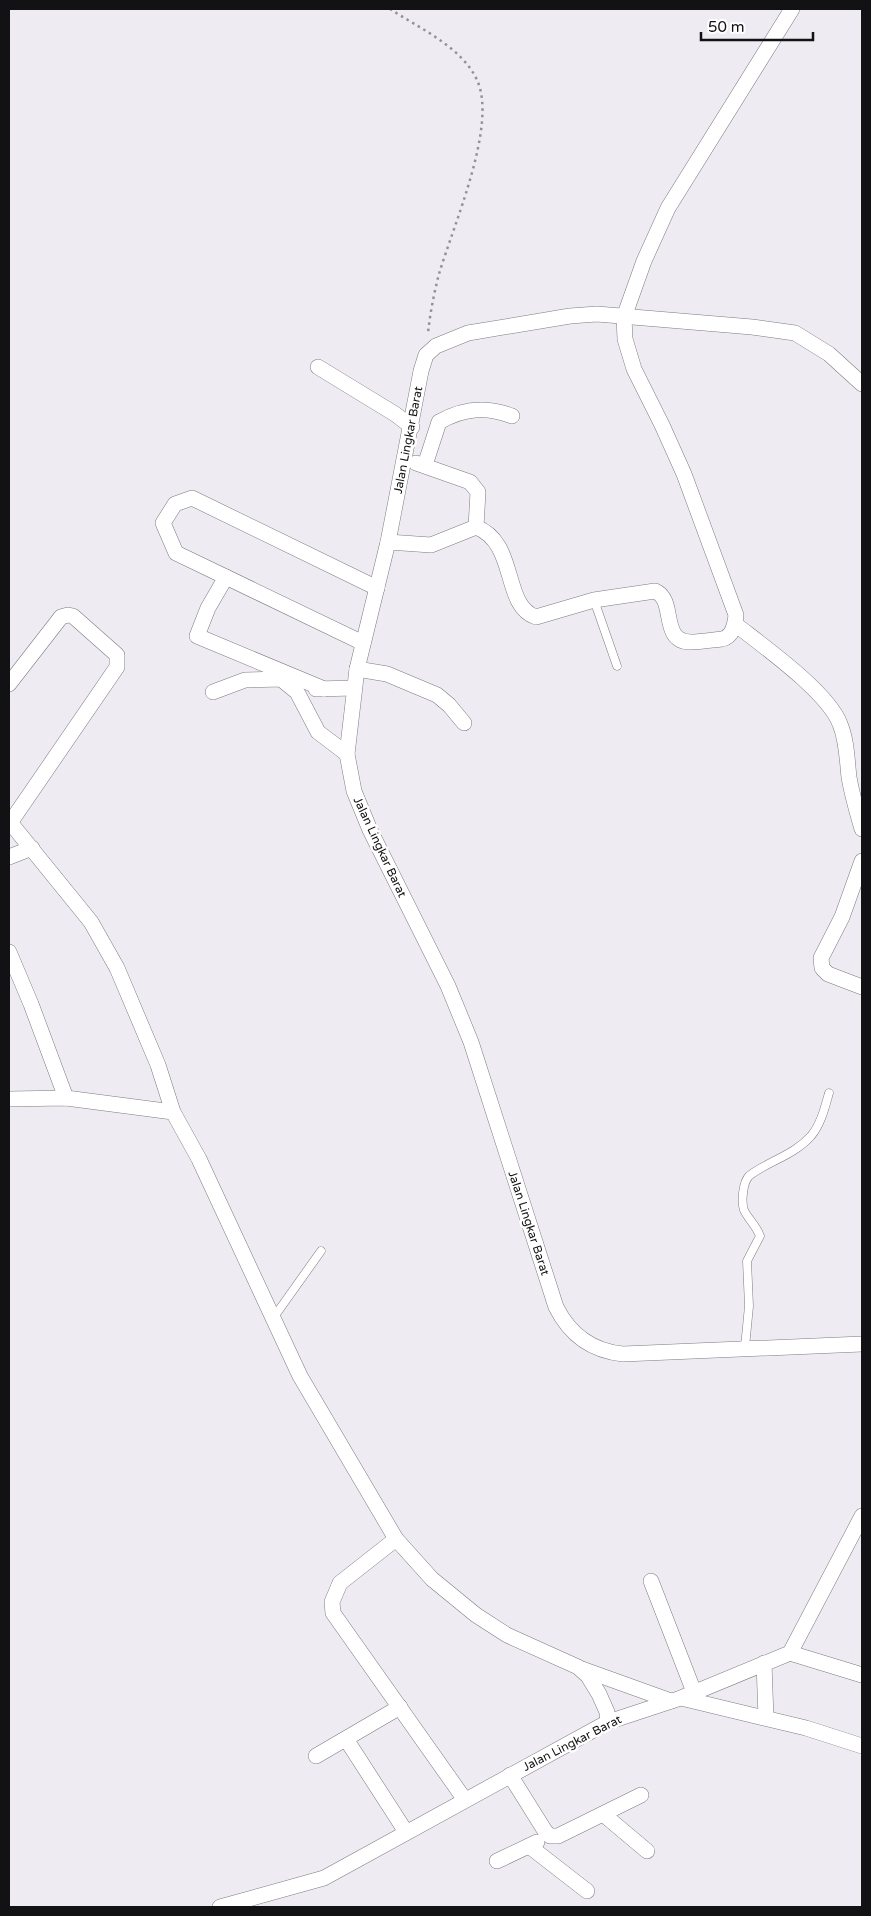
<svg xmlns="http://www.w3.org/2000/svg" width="871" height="1916" font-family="'Varela Round',sans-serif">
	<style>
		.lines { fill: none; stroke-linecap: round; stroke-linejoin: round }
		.lane-casing { stroke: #7e7a80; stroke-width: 9 }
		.street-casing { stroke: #7e7a80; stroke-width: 16 }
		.path { stroke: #949196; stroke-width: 2.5; stroke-dasharray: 2.5 4; stroke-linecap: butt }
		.lane { stroke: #fff; stroke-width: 8 }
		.street { stroke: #fff; stroke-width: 15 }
		.labels { text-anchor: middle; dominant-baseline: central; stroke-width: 5; stroke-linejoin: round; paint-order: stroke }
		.street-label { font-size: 12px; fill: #121113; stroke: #fff }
	</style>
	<rect width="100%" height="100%" fill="#efebf2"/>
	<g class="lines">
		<g class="lane-casing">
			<g id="lane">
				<polyline points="594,600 617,666"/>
				<polyline points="274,1317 321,1251"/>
				<path d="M745,1347L749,1306L747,1261L760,1236C756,1225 748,1219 744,1210C741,1202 743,1182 749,1176C768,1161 793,1156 811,1136C821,1124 825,1107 829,1093"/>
			</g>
		</g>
		<g class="street-casing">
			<g id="street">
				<polyline points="318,367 395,414 412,427"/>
				<path d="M862,384L829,354L795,333L752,327L597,314L570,316L468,333L436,346L426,355L421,371L388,542L357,669L347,754L354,791L370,830L448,986L471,1042L556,1307C570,1335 592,1351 623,1354L862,1344"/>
				<polyline points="416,463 470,482 478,492 476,527"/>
				<path d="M425,465L439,422C463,408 486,406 512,416"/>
				<path d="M388,542L431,545L476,527C518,543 502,606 536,617L594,600L655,591C677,600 659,642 691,642C701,642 712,640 722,639C733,637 735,624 736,615L684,474L662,425L634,369L625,339L624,317L644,261L668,208L792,9"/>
				<polyline points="226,577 208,608 197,636 324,689"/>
				<path d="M735,624C763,646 828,692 840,724C847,741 847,760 849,777C852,795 857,812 862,829"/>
				<polyline points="363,643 176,553 163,523 175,504 192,498 377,588"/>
				<polyline points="357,669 387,674 437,695 449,705 464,723"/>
				<polyline points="9,684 61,617 68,615 73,616 117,655 117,667 10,823"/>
				<polyline points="316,689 354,688"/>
				<polyline points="213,692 245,680 281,679 297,692 318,732 347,754"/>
				<polyline points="9,821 91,922 117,968 158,1065 173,1112 199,1159 300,1376 396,1539 432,1579 476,1615 507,1635 578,1667 588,1676 599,1694 607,1712 608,1722"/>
				<polyline points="9,857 32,848"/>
				<polyline points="862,861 842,917 821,958 822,968 828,974 862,987"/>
				<polyline points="9,952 31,1004 66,1098"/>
				<polyline points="9,1099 66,1098 173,1112"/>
				<polyline points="396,1539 340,1583 332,1602 333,1613 465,1800"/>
				<polyline points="651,1581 694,1692"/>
				<polyline points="790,1653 862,1675"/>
				<polyline points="764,1663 766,1718"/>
				<polyline points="582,1669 671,1701"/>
				<polyline points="681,1698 806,1728 862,1746"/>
				<polyline points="346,1739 406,1832"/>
				<polyline points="316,1756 400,1707"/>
				<polyline points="510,1775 545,1831 550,1836 558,1836 641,1795"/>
				<polyline points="603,1814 647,1851"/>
				<polyline points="529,1846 587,1891"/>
				<polyline points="497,1861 537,1842"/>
				<polyline points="220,1907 324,1878 608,1722 681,1698 790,1653 862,1516"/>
			</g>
		</g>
		<path class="path" d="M390,9C419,28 462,47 477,80C498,125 453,226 439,274C434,293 430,314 428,333"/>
		<use href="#lane" class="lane"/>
		<use href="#street" class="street"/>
	</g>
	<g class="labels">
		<g class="street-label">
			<text transform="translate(408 440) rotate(-79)">Jalan Lingkar Barat</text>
			<text transform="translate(380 847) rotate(65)">Jalan Lingkar Barat</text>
			<text transform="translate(529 1223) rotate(72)">Jalan Lingkar Barat</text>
			<text transform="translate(572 1743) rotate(-27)">Jalan Lingkar Barat</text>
		</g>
	</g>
	<rect width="871" height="1916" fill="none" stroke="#121113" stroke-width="20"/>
	<path d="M701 32v8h112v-8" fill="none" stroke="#121113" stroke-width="2.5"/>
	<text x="708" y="32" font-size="15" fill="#121113" stroke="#ffffff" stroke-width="4" paint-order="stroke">50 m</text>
</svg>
